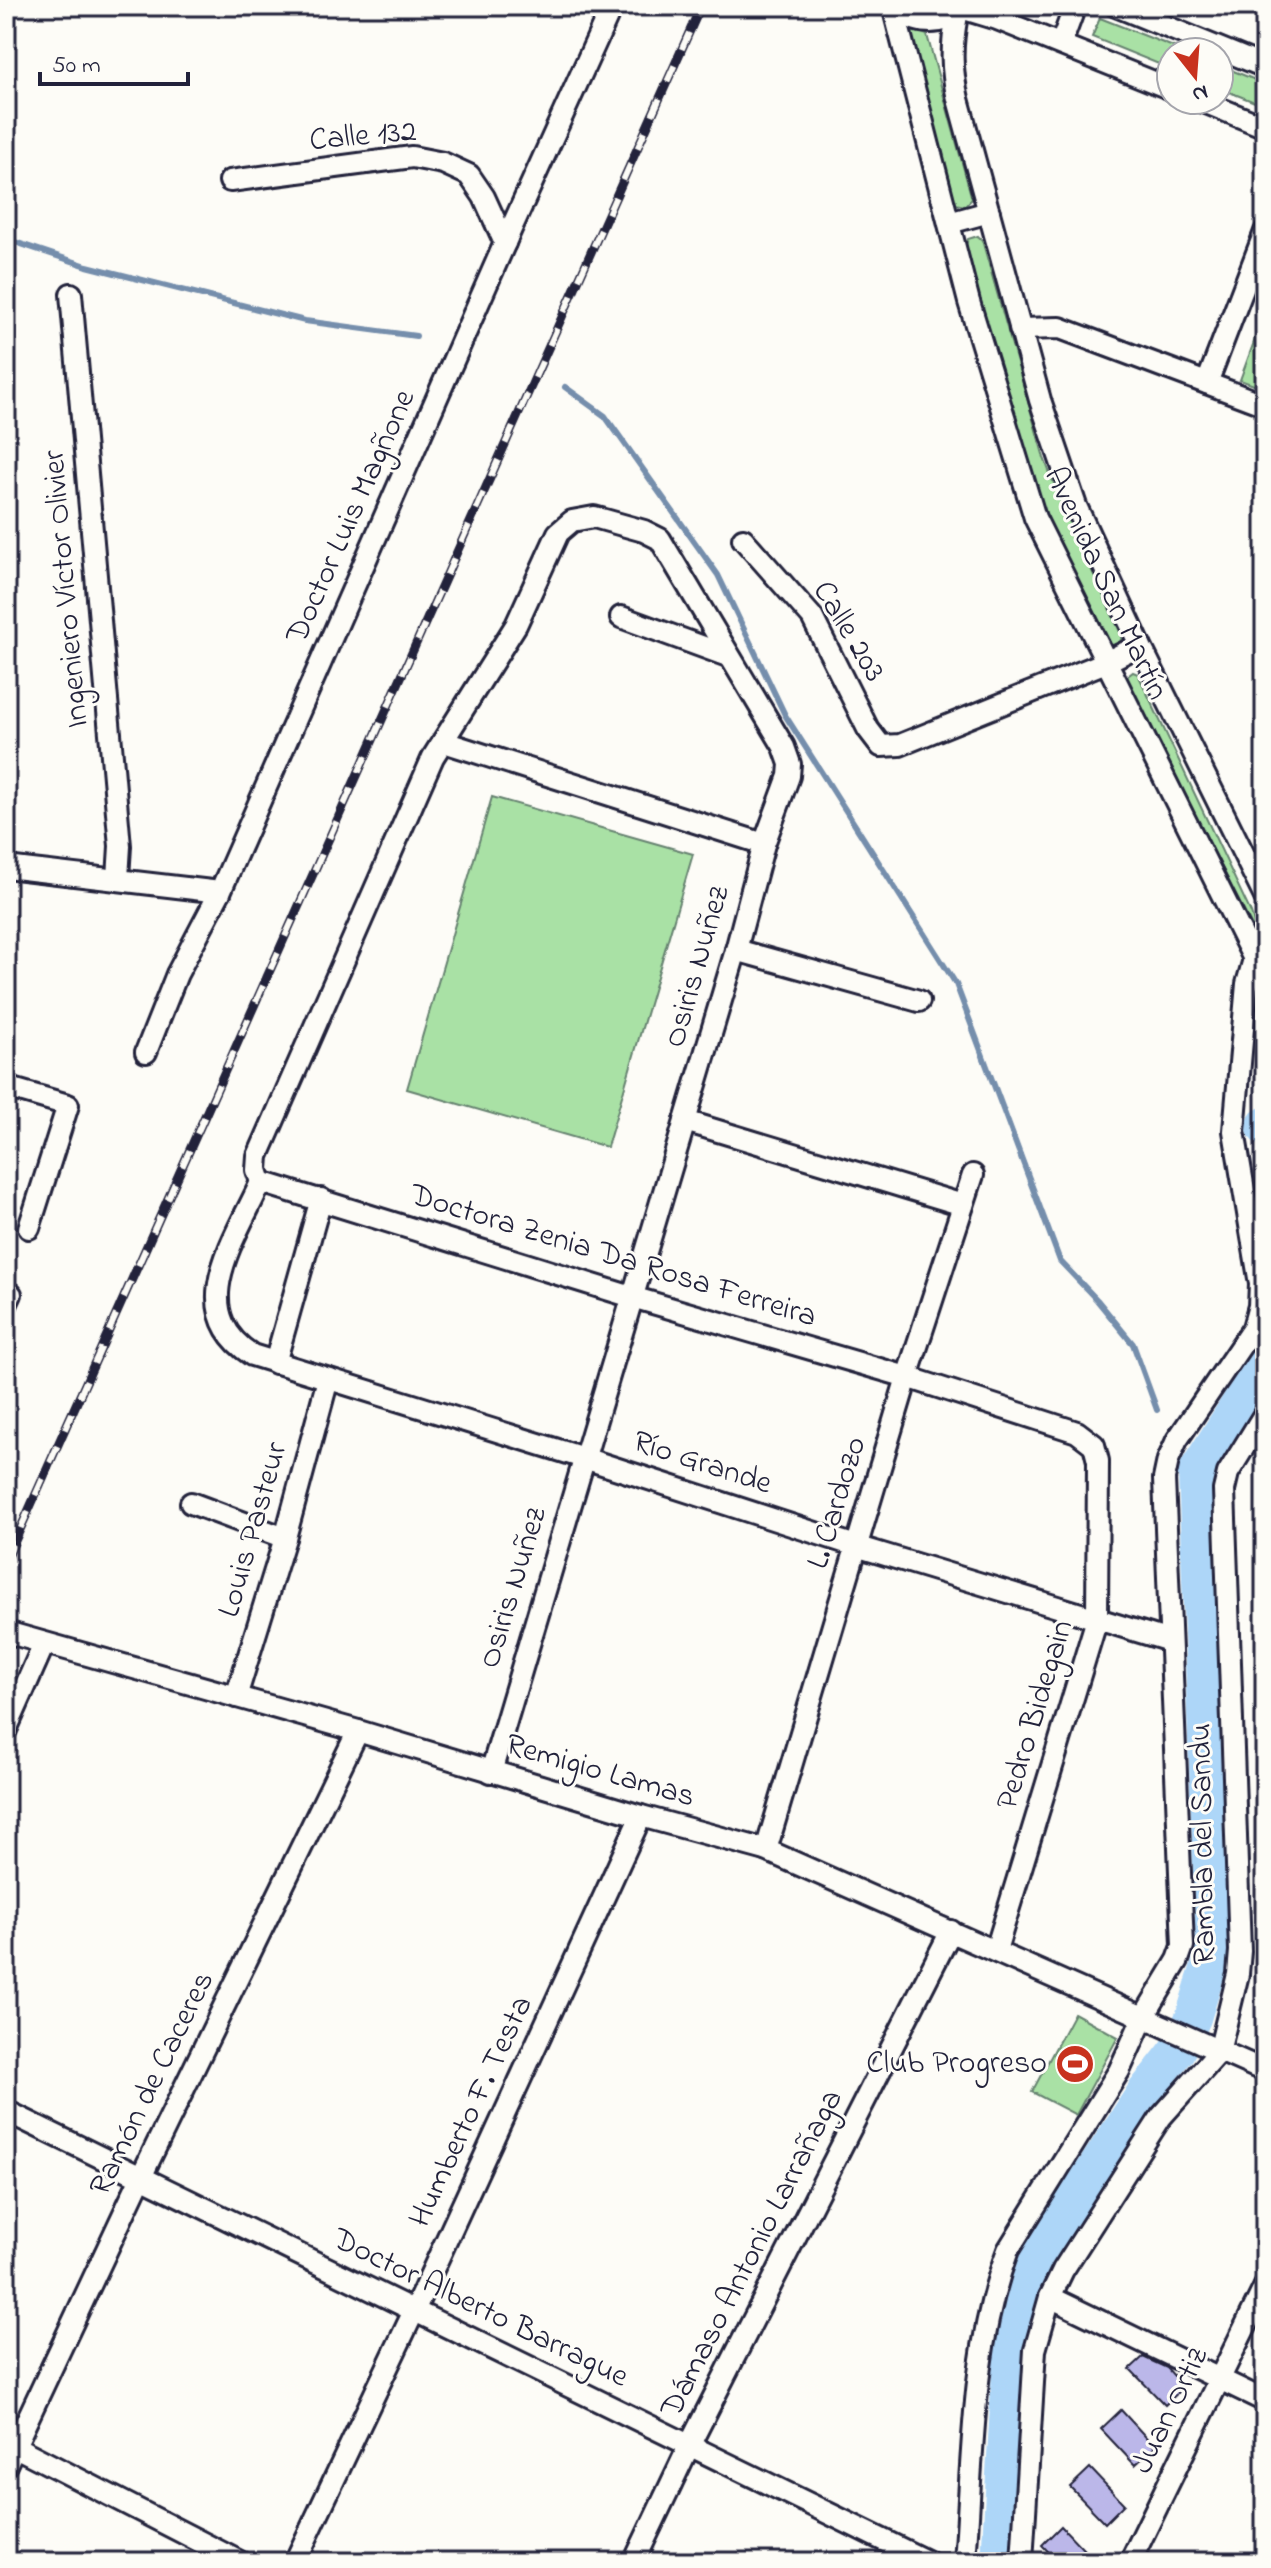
<svg xmlns="http://www.w3.org/2000/svg" width="1271" height="2568" font-family="'Indie Flower',sans-serif">
	<style>
		.green { fill: #a9e1a5; stroke: #668270; stroke-width: 2 }
		.lines { fill: none; stroke-linecap: round; stroke-linejoin: round }
		.stream { stroke: #758eac; stroke-width: 6 }
		.river { stroke: #add6f8; stroke-width: 36 }
		.building { fill: #bbb7e9; stroke: #22223b; stroke-width: 2 }
		.minor-casing { stroke: #22223b; stroke-width: 26 }
		.minor { stroke: #fdfcf7; stroke-width: 20 }
		.rail-casing { stroke: #22223b; stroke-width: 9 }
		.rail { stroke: #fdfcf7; stroke-width: 6; stroke-dasharray: 18; stroke-linecap: butt }
		.labels { text-anchor: middle; dominant-baseline: central; stroke-width: 6; stroke-linejoin: round; paint-order: stroke }
		.street-label { font-size: 32px; fill: #22223b; stroke: #fdfcf7 }
		.poi-label { font-size: 32px; fill: #22223b; stroke: #fdfcf7; text-anchor: end }
	</style>
	<rect width="100%" height="100%" fill="#fdfcf7"/>
	<filter id="ink" filterUnits="userSpaceOnUse"><feTurbulence type="fractalNoise" baseFrequency=".0125" numOctaves="2"/><feDisplacementMap in="SourceGraphic" scale="16" xChannelSelector="R" yChannelSelector="G"/><feConvolveMatrix kernelMatrix="1 2 1 2 8 2 1 2 1" color-interpolation-filters="sRGB"/></filter>
	<g filter="url(#ink)">
		<g class="green">
			<polygon points="1100,18 1186,52 1171,52 1171,69 1092,37"/>
			<polygon points="907,27 927,35 972,199 965,206 955,204"/>
			<polygon points="1219,65 1265,84 1265,106 1219,88"/>
			<path d="M978,236L982,240L1044,458L1066,514L1122,636L1120,643L1115,646L1108,643C1094,616 1078,589 1065,561C1019,461 994,351 966,245L968,239Z"/>
			<polygon points="1265,312 1265,389 1240,380"/>
			<polygon points="1133,672 1138,674 1251,913 1259,940 1125,678"/>
			<polygon points="492,797 693,854 607,1147 407,1089"/>
			<polygon points="1074,2013 1118,2037 1076,2115 1032,2092"/>
		</g>
		<g class="lines">
			<g class="stream">
				<polyline points="6,239 87,266 305,321 416,336"/>
				<polyline points="565,387 605,416 718,575 785,715 956,984 1060,1261 1097,1300 1133,1344 1157,1410"/>
			</g>
			<g class="river">
				<polyline points="1265,1125 1265,1128"/>
				<polyline points="999,2562 1011,2353 1027,2284 1037,2257 1145,2092 1177,2051 1193,2018 1214,1950 1196,1472 1265,1363"/>
			</g>
		</g>
		<g class="building">
			<polygon points="1143,2357 1167,2368 1184,2387 1165,2405 1130,2369"/>
			<polygon points="1121,2410 1155,2447 1135,2465 1101,2429"/>
			<polygon points="1090,2468 1124,2504 1105,2523 1070,2487"/>
			<polygon points="1061,2526 1082,2548 1095,2562 1058,2562 1042,2545"/>
		</g>
		<g class="lines">
			<g class="minor-casing">
				<g id="minor">
					<polyline points="893,6 969,302 1035,518 1265,981"/>
					<path d="M895,6C914,26 941,27 963,10"/>
					<polyline points="1116,6 1265,67"/>
					<polyline points="964,9 997,19 1171,89"/>
					<path d="M957,15C951,46 951,69 958,99L1040,400L1076,506L1140,645L1265,897"/>
					<polyline points="1061,44 1075,6"/>
					<polyline points="1199,100 1265,127"/>
					<polyline points="230,181 412,157 443,163 469,175 484,197 505,243"/>
					<polyline points="949,223 989,212"/>
					<polyline points="71,294 120,846 118,878"/>
					<polyline points="1020,329 1060,328 1265,405"/>
					<polyline points="1207,383 1265,232"/>
					<polyline points="743,539 812,617 868,729 881,746 900,745 1106,662 1140,645"/>
					<polyline points="621,617 728,656"/>
					<polyline points="444,742 764,844"/>
					<polyline points="6,867 220,892"/>
					<polyline points="736,950 919,1001"/>
					<polyline points="146,1052 177,974 220,892 511,229 612,6"/>
					<polyline points="6,1087 68,1105 29,1228"/>
					<polyline points="685,1121 963,1205"/>
					<polyline points="261,1182 257,1170 258,1156 433,757 516,625 558,533 572,521 594,517 644,531 660,539 784,747 790,764 789,776 764,844 736,950 491,1772"/>
					<polyline points="6,1305 11,1294"/>
					<polyline points="275,1363 321,1199"/>
					<polyline points="191,1503 285,1538"/>
					<polyline points="6,1632 358,1731 641,1816 766,1850 1265,2071"/>
					<polyline points="236,1697 285,1538 328,1379"/>
					<polyline points="6,1730 44,1644"/>
					<polyline points="766,1850 907,1377 973,1175"/>
					<path d="M996,1950L1097,1619L1098,1461L1094,1445L1077,1432L907,1377L632,1297L261,1182C236,1238 183,1310 252,1355L584,1458L856,1546L1170,1641"/>
					<polyline points="6,2111 928,2562"/>
					<polyline points="1050,2297 1265,2401"/>
					<polyline points="6,2442 240,2562"/>
					<polyline points="6,2465 141,2177 358,1731"/>
					<polyline points="295,2562 414,2311 641,1816"/>
					<polyline points="634,2562 690,2444 951,1931"/>
					<path d="M965,2562C973,2458 971,2348 1008,2250L1119,2071L1143,2018L1178,1960L1183,1946L1164,1479L1168,1460L1177,1440L1253,1328L1259,1306L1260,1284L1234,1131L1247,984L1254,959"/>
					<polyline points="1022,2562 1035,2350 1050,2297 1063,2270 1161,2117 1219,2052 1238,1974 1240,1951 1224,1490 1228,1473 1265,1413"/>
					<polyline points="1130,2562 1265,2286"/>
				</g>
			</g>
			<use href="#minor" class="minor"/>
			<g class="rail-casing">
				<polyline id="rail" points="6,1561 701,6"/>
			</g>
			<use href="#rail" class="rail"/>
		</g>
	</g>
	<defs>
		<g id="stadium-disc" transform="scale(2)"><circle r="9.5" fill="#c8321e" stroke="#fdfcf7"/><path d="M0-5a6.5 5 0 1 0 0 10a6.5 5 0 1 0 0-10ZM-3.5-1.8h7v3.6h-7Z" fill="#fff"/></g>
	</defs>
	<g fill-rule="evenodd">
		<use href="#stadium-disc" x="1075" y="2064"/>
	</g>
	<g class="labels">
		<g class="street-label">
			<text transform="translate(363 137) rotate(-5)">Calle 132</text>
			<text transform="translate(352 517) rotate(-66)">Doctor Luis Magñone</text>
			<text transform="translate(1105 584) rotate(65)">Avenida San Martín</text>
			<text transform="translate(67 589) rotate(-95)">Ingeniero Víctor Olivier</text>
			<text transform="translate(848 632) rotate(59)">Calle 203</text>
			<text transform="translate(698 967) rotate(-74)">Osiris Nuñez</text>
			<text transform="translate(613 1257) rotate(17)">Doctora Zenia Da Rosa Ferreira</text>
			<text transform="translate(702 1464) rotate(18)">Río Grande</text>
			<text transform="translate(838 1503) rotate(-73)">L. Cardozo</text>
			<text transform="translate(254 1530) rotate(-74)">Louis Pasteur</text>
			<text transform="translate(514 1588) rotate(-73)">Osiris Nuñez</text>
			<text transform="translate(1036 1715) rotate(-73)">Pedro Bidegain</text>
			<text transform="translate(600 1772) rotate(16)">Remigio Lamas</text>
			<text transform="translate(1204 1844) rotate(-91)">Rambla del Sandu</text>
			<text transform="translate(153 2084) rotate(-64)">Ramón de Caceres</text>
			<text transform="translate(472 2112) rotate(-65)">Humberto F. Testa</text>
			<text transform="translate(753 2254) rotate(-63)">Dámaso Antonio Larrañaga</text>
			<text transform="translate(480 2309) rotate(26)">Doctor Alberto Barrague</text>
			<text transform="translate(1171 2411) rotate(-64)">Juan Ortiz</text>
		</g>
		<g class="poi-label">
			<text x="1047" y="2064">Club Progreso</text>
		</g>
	</g>
	<rect width="1271" height="2568" fill="none" stroke="#fdfcf7" stroke-width="32"/>
	<rect x="16" y="16" width="1239" height="2536" fill="none" stroke="#22223b" stroke-width="3" filter="url(#ink)"/>
	<g transform="translate(1195 76) rotate(163)"><circle r="38" fill="#fdfcf7" stroke="#a5a5ac" stroke-width="2"/>
	<path d="M0-6L14 30L0 20L-14 30Z" fill="#c8321e"/>
	<text y="-12" font-size="22" font-weight="bold" text-anchor="middle" fill="#22223b">N</text>
	</g>
	<path d="M40 72v12h148v-12" fill="none" stroke="#22223b" stroke-width="4"/>
	<text x="52" y="72" font-size="24" fill="#22223b" stroke="#fdfcf7" stroke-width="6" paint-order="stroke">50 m</text>
</svg>
